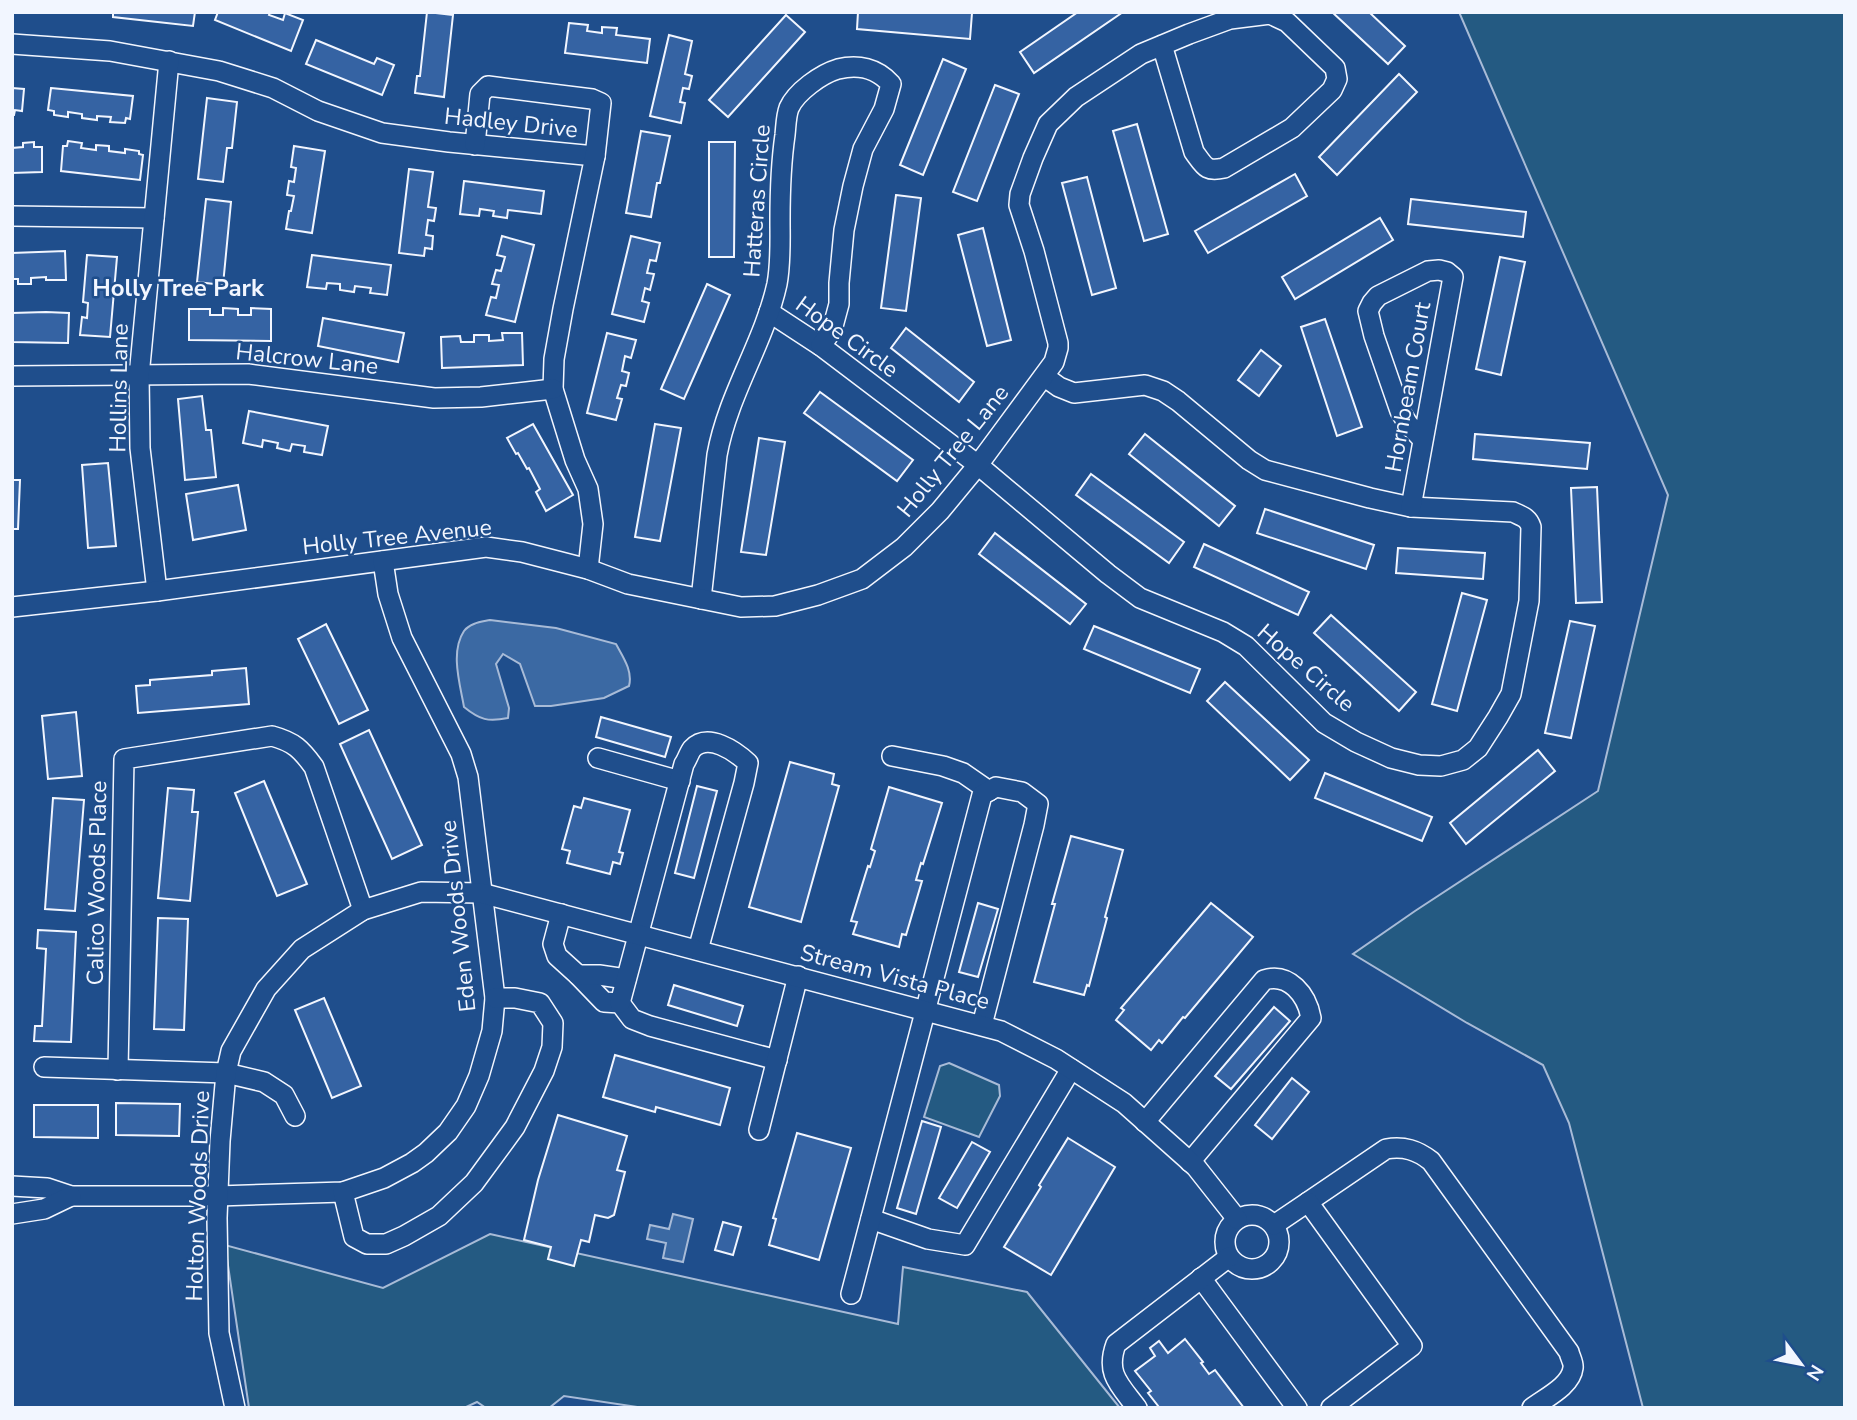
<svg xmlns="http://www.w3.org/2000/svg" width="1857" height="1420" font-family="'Nunito Sans',sans-serif">
	<style>
		.green { fill: #245a82; stroke: #a8bbd7; stroke-width: 2 }
		.water { fill: #3b69a3; stroke: #a8bbd7; stroke-width: 2 }
		.building { fill: #3563a3; stroke: #f2f6ff; stroke-width: 2 }
		.lines { fill: none; stroke-linecap: round; stroke-linejoin: round }
		.minor-casing { stroke: #f2f6ff; stroke-width: 22 }
		.minor { stroke: #1f4e8c; stroke-width: 19 }
		.labels { text-anchor: middle; dominant-baseline: central; stroke-width: 5; stroke-linejoin: round; paint-order: stroke }
		.street-label { font-size: 23px; fill: #f2f6ff; stroke: #1f4e8c }
		.neighbourhood-label { font-size: 24px; font-weight: bold; fill: #f2f6ff; stroke: #1f4e8c }
	</style>
	<rect width="100%" height="100%" fill="#1f4e8c"/>
	<g class="green">
		<polygon points="1459,12 1845,12 1845,1408 1643,1408 1569,1123 1543,1065 1467,1023 1353,954 1415,911 1598,791 1668,495"/>
		<polygon points="949,1063 999,1085 1000,1096 979,1137 924,1117 940,1066"/>
		<polygon points="490,1234 898,1324 903,1267 1027,1292 1120,1408 644,1408 564,1396 549,1408 486,1408 477,1402 464,1408 249,1408 225,1245 383,1288"/>
	</g>
	<g class="water">
		<path d="M490,620L556,628L616,644C623,657 633,671 629,686L604,698L551,706H535L520,664L503,654L496,664L509,708L508,718C488,722 480,720 464,707C460,684 450,652 464,631C470,623 481,622 490,620Z"/>
		<polygon points="673,1214 693,1219 683,1262 663,1258 666,1243 647,1239 650,1225 669,1229"/>
	</g>
	<g class="building">
		<polygon points="113,12 195,12 193,26 113,17"/>
		<polygon points="218,12 270,12 269,15 283,20 285,13 303,20 291,51 215,20"/>
		<polygon points="427,12 453,15 444,97 415,93 417,76 420,76"/>
		<polygon points="858,12 972,13 970,39 857,29"/>
		<polygon points="1078,12 1123,12 1034,73 1020,52"/>
		<polygon points="1332,12 1369,12 1405,46 1388,64"/>
		<polygon points="786,15 805,32 728,117 709,100"/>
		<polygon points="569,23 588,25 587,31 602,33 602,27 617,28 616,35 650,39 647,63 565,53"/>
		<polygon points="669,35 692,41 685,74 692,76 689,89 683,88 680,102 685,103 681,123 650,116"/>
		<polygon points="316,40 374,64 377,58 394,65 382,95 306,64"/>
		<polygon points="943,59 966,69 923,175 900,165"/>
		<polygon points="1399,74 1417,92 1337,175 1319,157"/>
		<polygon points="995,85 1019,94 977,201 953,192"/>
		<polygon points="12,88 24,89 22,111 15,110 14,115 12,115"/>
		<polygon points="51,88 133,96 130,119 126,118 125,123 110,122 111,117 97,116 97,120 82,118 82,114 68,112 68,117 54,115 54,111 48,110"/>
		<polygon points="207,98 237,102 232,148 227,148 223,182 198,179"/>
		<polygon points="1137,124 1168,234 1144,241 1113,131"/>
		<polygon points="641,131 670,136 660,183 657,183 651,217 626,213"/>
		<polygon points="68,141 82,143 81,148 96,150 96,145 109,146 109,151 125,153 125,149 139,151 139,154 143,155 140,180 61,171 63,146 67,146"/>
		<polygon points="34,142 34,147 42,147 42,172 12,173 12,148 23,147 23,143"/>
		<polygon points="709,142 735,142 734,257 709,257"/>
		<polygon points="294,146 325,151 312,233 286,229 289,211 291,211 294,196 287,195 289,181 294,182 296,168 291,167"/>
		<polygon points="409,169 433,172 428,207 436,208 434,221 428,220 426,235 433,236 432,249 425,248 424,256 399,253"/>
		<polygon points="1295,174 1307,196 1208,253 1195,231"/>
		<polygon points="1087,177 1116,288 1092,295 1062,183"/>
		<polygon points="464,181 544,191 541,214 508,210 507,218 493,216 494,211 480,209 479,216 460,214"/>
		<polygon points="896,195 921,198 906,311 881,308"/>
		<polygon points="206,199 231,202 223,285 197,282"/>
		<polygon points="1411,199 1526,212 1523,237 1408,224"/>
		<polygon points="1380,218 1393,240 1295,299 1282,277"/>
		<polygon points="983,228 1011,340 987,346 958,235"/>
		<polygon points="502,236 534,245 515,322 486,315 491,297 496,298 499,285 492,284 496,270 501,271 505,257 497,255"/>
		<polygon points="631,236 660,243 656,261 650,260 647,273 654,274 650,290 645,288 642,301 649,303 644,322 612,314"/>
		<polygon points="65,251 66,280 46,280 46,277 31,278 31,284 18,284 18,279 12,279 12,253"/>
		<polygon points="87,255 117,257 110,337 80,335 82,317 87,318 88,303 83,302"/>
		<polygon points="312,255 391,265 387,295 370,293 371,288 355,286 354,292 340,290 340,284 327,283 326,289 307,287"/>
		<polygon points="1500,257 1525,262 1501,375 1476,369"/>
		<polygon points="707,284 730,295 684,399 661,389"/>
		<polygon points="223,308 238,309 238,315 251,315 251,308 271,309 271,341 189,340 189,309 210,309 210,315 223,315"/>
		<polygon points="46,312 69,313 68,343 12,342 12,313"/>
		<polygon points="323,318 404,333 398,362 318,346"/>
		<polygon points="1325,319 1362,427 1337,436 1301,327"/>
		<polygon points="906,328 974,382 959,402 891,348"/>
		<polygon points="502,333 522,333 523,365 442,368 441,337 460,336 461,342 474,342 474,335 489,335 489,341 503,340"/>
		<polygon points="607,333 636,340 631,358 625,356 622,371 629,373 626,386 621,385 617,398 622,399 616,420 587,413"/>
		<polygon points="1261,350 1281,366 1259,396 1238,380"/>
		<polygon points="820,392 913,460 897,481 804,413"/>
		<polygon points="202,396 206,430 211,430 216,477 185,480 178,399"/>
		<polygon points="249,411 328,426 322,455 304,452 305,446 292,444 290,451 277,448 278,443 263,440 262,447 243,443"/>
		<polygon points="533,424 573,495 546,511 536,492 540,489 529,468 527,469 518,453 516,454 507,438"/>
		<polygon points="655,424 681,428 660,541 635,537"/>
		<polygon points="1145,434 1235,506 1219,526 1129,454"/>
		<polygon points="1475,434 1590,443 1587,469 1473,459"/>
		<polygon points="759,438 785,442 766,555 741,552"/>
		<polygon points="108,463 116,546 88,548 82,465"/>
		<polygon points="1091,474 1184,542 1169,563 1076,495"/>
		<polygon points="12,480 20,480 18,529 12,529"/>
		<polygon points="238,485 246,530 193,540 186,494"/>
		<polygon points="1597,487 1602,602 1576,603 1571,488"/>
		<polygon points="1265,509 1374,545 1366,569 1257,533"/>
		<polygon points="995,533 1086,604 1070,624 979,554"/>
		<polygon points="1204,544 1309,592 1298,615 1194,567"/>
		<polygon points="1398,548 1485,553 1483,579 1396,573"/>
		<polygon points="1462,593 1487,600 1457,711 1432,704"/>
		<polygon points="1331,615 1416,692 1399,711 1314,633"/>
		<polygon points="1570,621 1595,626 1571,738 1545,733"/>
		<polygon points="326,624 368,710 339,724 298,639"/>
		<polygon points="1094,626 1200,669 1190,693 1084,649"/>
		<polygon points="246,668 249,704 138,713 136,686 150,685 150,680 212,675 212,671"/>
		<polygon points="1225,682 1309,760 1290,780 1207,701"/>
		<polygon points="76,712 82,776 48,779 42,716"/>
		<polygon points="601,717 671,737 665,757 596,737"/>
		<polygon points="369,730 422,845 392,859 340,744"/>
		<polygon points="1538,750 1555,771 1466,844 1450,823"/>
		<polygon points="790,762 834,774 832,784 839,786 801,922 749,907"/>
		<polygon points="1325,773 1432,817 1422,841 1315,798"/>
		<polygon points="264,781 307,884 277,896 235,793"/>
		<polygon points="697,786 717,791 694,878 675,873"/>
		<polygon points="889,787 942,803 923,864 921,863 916,880 922,881 906,935 902,934 899,947 853,934 857,922 851,921 868,866 870,867 875,851 871,849"/>
		<polygon points="168,788 194,790 192,812 198,812 190,901 158,898"/>
		<polygon points="53,798 84,800 75,911 45,909"/>
		<polygon points="584,798 630,810 619,852 623,853 620,864 613,862 610,874 567,863 570,851 562,849 574,806 581,808"/>
		<polygon points="1071,836 1123,850 1105,917 1107,918 1089,986 1087,985 1084,995 1034,982 1055,904 1052,904"/>
		<polygon points="978,903 998,909 978,977 959,972"/>
		<polygon points="1211,903 1253,937 1185,1018 1183,1017 1162,1043 1159,1040 1151,1050 1116,1020 1124,1010 1121,1008"/>
		<polygon points="158,918 188,919 184,1030 154,1029"/>
		<polygon points="38,930 76,932 71,1042 34,1041 35,1026 42,1026 46,949 37,948"/>
		<polygon points="674,985 743,1006 737,1026 668,1005"/>
		<polygon points="324,998 361,1086 332,1098 295,1010"/>
		<polygon points="1274,1007 1290,1021 1231,1089 1215,1076"/>
		<polygon points="615,1055 730,1088 720,1125 656,1107 655,1112 603,1097"/>
		<polygon points="1292,1078 1309,1092 1272,1139 1255,1125"/>
		<polygon points="116,1103 180,1104 179,1136 116,1135"/>
		<polygon points="34,1105 98,1105 98,1138 34,1137"/>
		<polygon points="558,1115 627,1136 617,1170 625,1172 614,1215 608,1218 595,1215 589,1242 581,1240 574,1266 548,1259 551,1247 524,1240 538,1180"/>
		<polygon points="922,1121 941,1127 916,1214 897,1208"/>
		<polygon points="797,1133 851,1148 819,1260 769,1245 776,1219 773,1218"/>
		<polygon points="1068,1138 1115,1167 1051,1275 1004,1247 1041,1187 1039,1185"/>
		<polygon points="972,1142 990,1152 957,1208 939,1198"/>
		<polygon points="723,1222 741,1227 733,1255 715,1250"/>
		<polygon points="1185,1339 1203,1362 1201,1363 1209,1374 1215,1370 1244,1408 1159,1407 1148,1393 1151,1391 1135,1371 1155,1356 1150,1348 1159,1341 1168,1353"/>
	</g>
	<g class="lines">
		<g class="minor-casing">
			<g id="minor">
				<polyline points="12,44 110,51 219,71 273,88 318,111 382,133 449,142 595,156"/>
				<polyline points="475,145 480,94 488,86 592,99 601,103 595,156 563,309 554,359 553,389 575,460 588,489 593,524 588,569"/>
				<polyline points="12,216 154,218"/>
				<path d="M769,312L821,346L978,465L1108,574L1140,598L1223,632L1246,646L1324,723L1356,742L1391,758L1419,765L1441,766L1463,760L1478,748L1498,717L1511,694L1529,601L1531,527C1528,517 1521,516 1513,512L1411,507L1370,498L1265,470L1249,460L1178,401L1163,391L1145,385L1074,393L1059,387L1045,377"/>
				<polyline points="12,376 248,374 434,398 481,397 553,389"/>
				<polyline points="1411,507 1453,277 1447,272 1439,270 1428,271 1378,296 1372,303 1368,311 1374,336 1400,411 1408,424 1423,440"/>
				<polyline points="157,591 140,448 139,376 169,61"/>
				<path d="M701,599L717,455C728,394 764,343 777,284C781,263 780,241 780,220C780,192 781,163 785,135C786,126 786,116 789,108C796,92 821,74 838,69C858,64 877,68 891,84L884,109L863,149L853,186L844,230L839,283V304L832,330L821,346"/>
				<path d="M12,607L157,591L486,547L522,552L588,569L628,584L741,607L775,606L818,595L862,579L904,547L940,511L978,465L1054,362L1058,348V343L1034,251L1019,205L1020,194L1033,158L1048,124L1076,97L1141,54L1189,34L1230,19L1270,14L1287,22L1335,68L1337,79L1332,90L1292,128L1224,168C1206,172 1205,167 1194,152L1162,45"/>
				<polyline points="892,756 943,766 963,773 989,791"/>
				<polyline points="598,758 680,781"/>
				<polyline points="561,914 553,944 557,956 578,975 604,1002 620,1003 632,1019 650,1026 777,1060"/>
				<polyline points="578,975 599,975 626,979"/>
				<path d="M620,1003L684,764C687,760 689,753 692,749C708,732 735,751 748,763L744,783L698,950"/>
				<polyline points="44,1067 226,1073 264,1082 284,1095 295,1116"/>
				<path d="M118,1070L124,759L272,736C294,742 301,749 314,767L363,910"/>
				<path d="M1145,1122L1264,980C1289,972 1307,995 1311,1018L1190,1162"/>
				<polyline points="759,1130 798,976"/>
				<polyline points="12,1186 47,1188 71,1196 218,1196 343,1192 384,1178 412,1163 426,1153 448,1132 466,1106 479,1076 492,1031 495,998 468,777 461,754 402,638 388,594 383,561"/>
				<polyline points="343,1192 354,1237 367,1244 386,1244 404,1236 439,1216 474,1183 515,1127 544,1071 552,1047 553,1023 540,1003 515,998 495,998"/>
				<path d="M1308,1202L1386,1149C1404,1146 1417,1150 1431,1161L1569,1352C1570,1357 1574,1363 1573,1368C1571,1386 1545,1398 1532,1408"/>
				<polyline points="12,1214 44,1209 71,1196"/>
				<circle cx="1252" cy="1242" r="27"/>
				<polyline points="871,1219 928,1239 965,1245 1071,1069"/>
				<polyline points="1274,1225 1308,1202 1412,1346 1331,1408"/>
				<polyline points="1201,1278 1297,1408"/>
				<polyline points="851,1294 982,795 996,787 1022,792 1038,804 1034,825 982,1025"/>
				<polyline points="235,1408 219,1333 217,1218 220,1141 226,1073 231,1051 266,989 302,949 363,910 421,892 481,893 1001,1031 1056,1059 1124,1103 1196,1167 1237,1219"/>
				<path d="M1137,1408C1120,1385 1105,1374 1116,1344L1229,1257"/>
			</g>
		</g>
		<use href="#minor" class="minor"/>
	</g>
	<g class="labels">
		<g class="street-label">
			<text transform="translate(511 123) rotate(6)">Hadley Drive</text>
			<text transform="translate(757 201) rotate(-86)">Hatteras Circle</text>
			<text transform="translate(847 337) rotate(36)">Hope Circle</text>
			<text transform="translate(307 359) rotate(6)">Halcrow Lane</text>
			<text transform="translate(1408 387) rotate(-80)">Hornbeam Court</text>
			<text transform="translate(119 388) rotate(-89)">Hollins Lane</text>
			<text transform="translate(953 451) rotate(-51)">Holly Tree Lane</text>
			<text transform="translate(397 537) rotate(-6)">Holly Tree Avenue</text>
			<text transform="translate(1306 668) rotate(41)">Hope Circle</text>
			<text transform="translate(97 883) rotate(-89)">Calico Woods Place</text>
			<text transform="translate(458 916) rotate(-96)">Eden Woods Drive</text>
			<text transform="translate(895 977) rotate(15)">Stream Vista Place</text>
			<text transform="translate(198 1196) rotate(-88)">Holton Woods Drive</text>
		</g>
		<g class="neighbourhood-label">
			<text x="178" y="288">Holly Tree Park</text>
		</g>
	</g>
	<rect width="1857" height="1420" fill="none" stroke="#f2f6ff" stroke-width="28"/>
	<g transform="translate(1801 1364) rotate(122)" stroke="#1f4e8c" stroke-width="5" paint-order="stroke">
	<path d="M0-5L12 26L0 18L-12 26Z" fill="#f2f6ff"/>
	<text y="-10" font-size="19" font-weight="bold" text-anchor="middle" fill="#f2f6ff">N</text>
	</g>
</svg>
